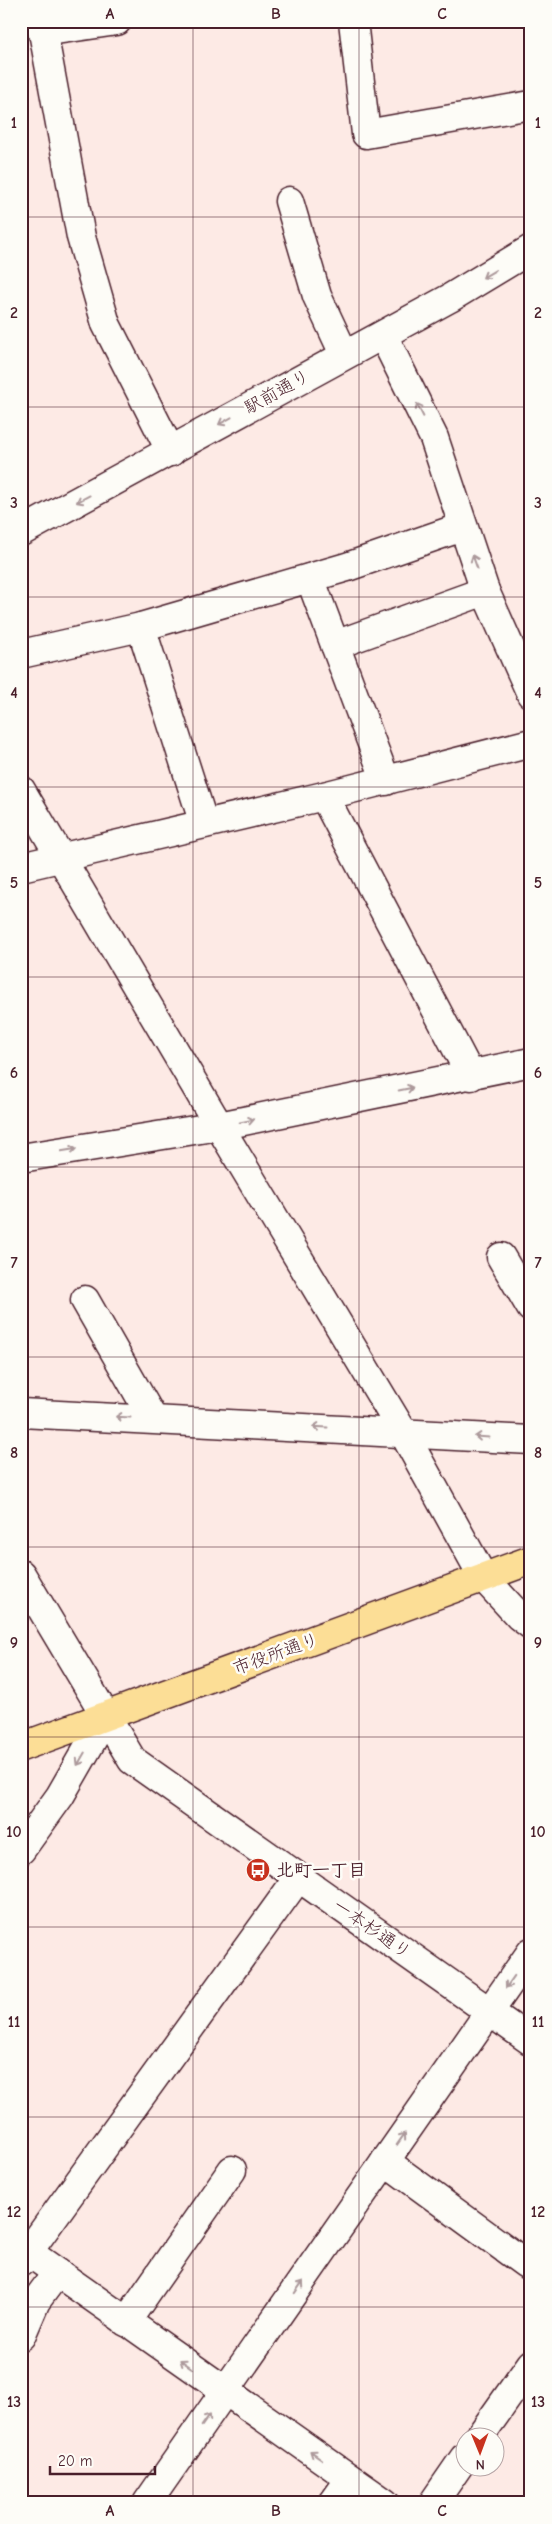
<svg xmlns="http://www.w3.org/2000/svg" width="552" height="2524" font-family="'Comic Neue','Klee One',sans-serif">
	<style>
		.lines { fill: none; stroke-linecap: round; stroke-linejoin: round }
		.minor-casing { stroke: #4a1f2b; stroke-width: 31 }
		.major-casing { stroke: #4a1f2b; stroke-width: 31 }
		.minor { stroke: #fdfcf7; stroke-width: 28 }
		.major { stroke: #fcde96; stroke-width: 28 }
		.oneway { stroke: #ac999b }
		.grid { fill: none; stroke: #4a1f2b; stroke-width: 1; stroke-opacity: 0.55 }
		.labels { text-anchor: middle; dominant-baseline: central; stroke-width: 5; stroke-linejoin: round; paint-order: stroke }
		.street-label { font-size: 18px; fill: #4a1f2b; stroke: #fdfcf7 }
		.poi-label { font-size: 18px; font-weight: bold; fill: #4a1f2b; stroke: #fdfcf7; text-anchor: start }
		.neatline { fill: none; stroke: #4a1f2b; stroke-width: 2 }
		.grid-label { font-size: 16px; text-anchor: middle; font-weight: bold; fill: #4a1f2b }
	</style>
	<rect width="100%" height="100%" fill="#fdeae5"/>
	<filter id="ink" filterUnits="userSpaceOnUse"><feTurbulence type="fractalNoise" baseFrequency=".02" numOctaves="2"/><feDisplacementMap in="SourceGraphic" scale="10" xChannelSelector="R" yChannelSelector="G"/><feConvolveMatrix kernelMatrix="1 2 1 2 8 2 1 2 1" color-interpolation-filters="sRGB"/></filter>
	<g filter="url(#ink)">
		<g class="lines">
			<g class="minor-casing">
				<g id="minor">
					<polyline points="41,21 81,237 106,324 171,452"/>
					<polyline points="353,21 366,134 531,105"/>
					<polyline points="42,32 117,21"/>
					<polyline points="289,201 317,296 344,354"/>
					<polyline points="383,335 434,438 485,591 531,694"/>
					<polyline points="21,532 450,298 531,249"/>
					<polyline points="310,578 386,781"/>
					<polyline points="141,627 204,824"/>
					<polyline points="335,645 485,591"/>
					<polyline points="21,654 141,627 347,567 462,527"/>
					<polyline points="21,790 219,1126 403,1432 483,1577 519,1616 531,1625"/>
					<polyline points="324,796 471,1076"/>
					<polyline points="21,867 324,796 531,743"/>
					<polyline points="21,1158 219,1126 531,1062"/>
					<polyline points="501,1257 531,1308"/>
					<polyline points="85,1300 153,1419"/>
					<polyline points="21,1413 531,1440"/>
					<polyline points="21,1574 132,1760 531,2041"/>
					<polyline points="21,1850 60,1796 106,1716"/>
					<polyline points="385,2161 526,2264"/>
					<polyline points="21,2247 385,2503"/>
					<polyline points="21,2262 298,1878"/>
					<polyline points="126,2322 232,2170"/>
					<polyline points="21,2336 36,2301 57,2273"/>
					<polyline points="480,2436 531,2364"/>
					<polyline points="147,2503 531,1952"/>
					<polyline points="333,2503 350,2479"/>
					<polyline points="433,2503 464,2458"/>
				</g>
			</g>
			<g class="major-casing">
				<polyline id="major" points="21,1747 531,1560"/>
			</g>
			<use href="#minor" class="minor"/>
			<use href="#major" class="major"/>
		</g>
		<defs><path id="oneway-shaft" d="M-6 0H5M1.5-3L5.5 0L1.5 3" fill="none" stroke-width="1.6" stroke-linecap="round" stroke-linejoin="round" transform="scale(1.25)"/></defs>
		<g class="oneway">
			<use href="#oneway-shaft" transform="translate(489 274) rotate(149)"/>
			<use href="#oneway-shaft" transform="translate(420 410) rotate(-117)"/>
			<use href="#oneway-shaft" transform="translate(225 421) rotate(151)"/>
			<use href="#oneway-shaft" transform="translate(83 499) rotate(152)"/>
			<use href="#oneway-shaft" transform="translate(475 562) rotate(-110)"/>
			<use href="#oneway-shaft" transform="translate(406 1089) rotate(-11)"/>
			<use href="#oneway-shaft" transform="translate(247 1121) rotate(-11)"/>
			<use href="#oneway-shaft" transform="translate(69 1150) rotate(-9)"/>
			<use href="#oneway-shaft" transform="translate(123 1417) rotate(-177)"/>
			<use href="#oneway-shaft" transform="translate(320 1427) rotate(-177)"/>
			<use href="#oneway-shaft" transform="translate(482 1437) rotate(-176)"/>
			<use href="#oneway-shaft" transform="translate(81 1759) rotate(120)"/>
			<use href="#oneway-shaft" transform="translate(510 1982) rotate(125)"/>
			<use href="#oneway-shaft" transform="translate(401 2139) rotate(-55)"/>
			<use href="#oneway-shaft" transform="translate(299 2287) rotate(-55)"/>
			<use href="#oneway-shaft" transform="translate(186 2364) rotate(-145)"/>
			<use href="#oneway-shaft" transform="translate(206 2420) rotate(-55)"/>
			<use href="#oneway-shaft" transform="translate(316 2455) rotate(-145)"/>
		</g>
	</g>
	<path class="grid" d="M193,21V2503M359,21V2503M21,217H531M21,407H531M21,597H531M21,787H531M21,977H531M21,1167H531M21,1357H531M21,1547H531M21,1737H531M21,1927H531M21,2117H531M21,2307H531"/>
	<defs>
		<g id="bus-disc" transform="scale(1.25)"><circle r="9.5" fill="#c8321e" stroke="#fdfcf7"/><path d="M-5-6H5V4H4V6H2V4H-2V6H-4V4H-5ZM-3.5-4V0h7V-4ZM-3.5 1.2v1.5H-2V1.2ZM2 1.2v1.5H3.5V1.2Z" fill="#fff"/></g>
	</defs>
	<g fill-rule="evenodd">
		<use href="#bus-disc" x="258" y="1870"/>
	</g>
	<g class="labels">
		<g class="street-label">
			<text transform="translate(277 392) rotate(-29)">駅前通り</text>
			<text transform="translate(276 1654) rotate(-20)">市役所通り</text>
			<text transform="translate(372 1929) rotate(35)">一本杉通り</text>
		</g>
		<g class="poi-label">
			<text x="276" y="1870">北町一丁目</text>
		</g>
	</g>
	<rect width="552" height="2524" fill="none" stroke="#fdfcf7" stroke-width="55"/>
	<g transform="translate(480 2452) rotate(179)"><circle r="24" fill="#fdfcf7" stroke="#b5a4a5"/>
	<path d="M0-4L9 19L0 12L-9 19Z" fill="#c8321e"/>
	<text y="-8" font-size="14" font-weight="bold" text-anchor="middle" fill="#4a1f2b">N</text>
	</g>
	<path d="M50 2466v8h105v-8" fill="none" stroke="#4a1f2b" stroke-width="2.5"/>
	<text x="58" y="2466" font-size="15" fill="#4a1f2b" stroke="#fdfcf7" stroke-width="4" paint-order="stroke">20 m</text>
	<rect x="28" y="28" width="496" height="2468" class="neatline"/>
	<g class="grid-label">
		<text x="110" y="19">A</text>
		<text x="276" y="19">B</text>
		<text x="442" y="19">C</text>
		<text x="14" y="128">1</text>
		<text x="538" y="128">1</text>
		<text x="14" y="318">2</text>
		<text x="538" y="318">2</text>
		<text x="14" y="508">3</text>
		<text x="538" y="508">3</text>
		<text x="14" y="698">4</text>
		<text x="538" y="698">4</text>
		<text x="14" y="888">5</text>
		<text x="538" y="888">5</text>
		<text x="14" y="1078">6</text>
		<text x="538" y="1078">6</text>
		<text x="14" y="1268">7</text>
		<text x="538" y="1268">7</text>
		<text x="14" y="1458">8</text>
		<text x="538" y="1458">8</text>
		<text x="14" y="1648">9</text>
		<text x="538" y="1648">9</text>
		<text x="14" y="1837">10</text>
		<text x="538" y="1837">10</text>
		<text x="14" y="2027">11</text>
		<text x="538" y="2027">11</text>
		<text x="14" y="2217">12</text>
		<text x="538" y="2217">12</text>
		<text x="14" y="2407">13</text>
		<text x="538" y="2407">13</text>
		<text x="110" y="2516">A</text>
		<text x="276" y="2516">B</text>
		<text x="442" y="2516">C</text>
	</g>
</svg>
